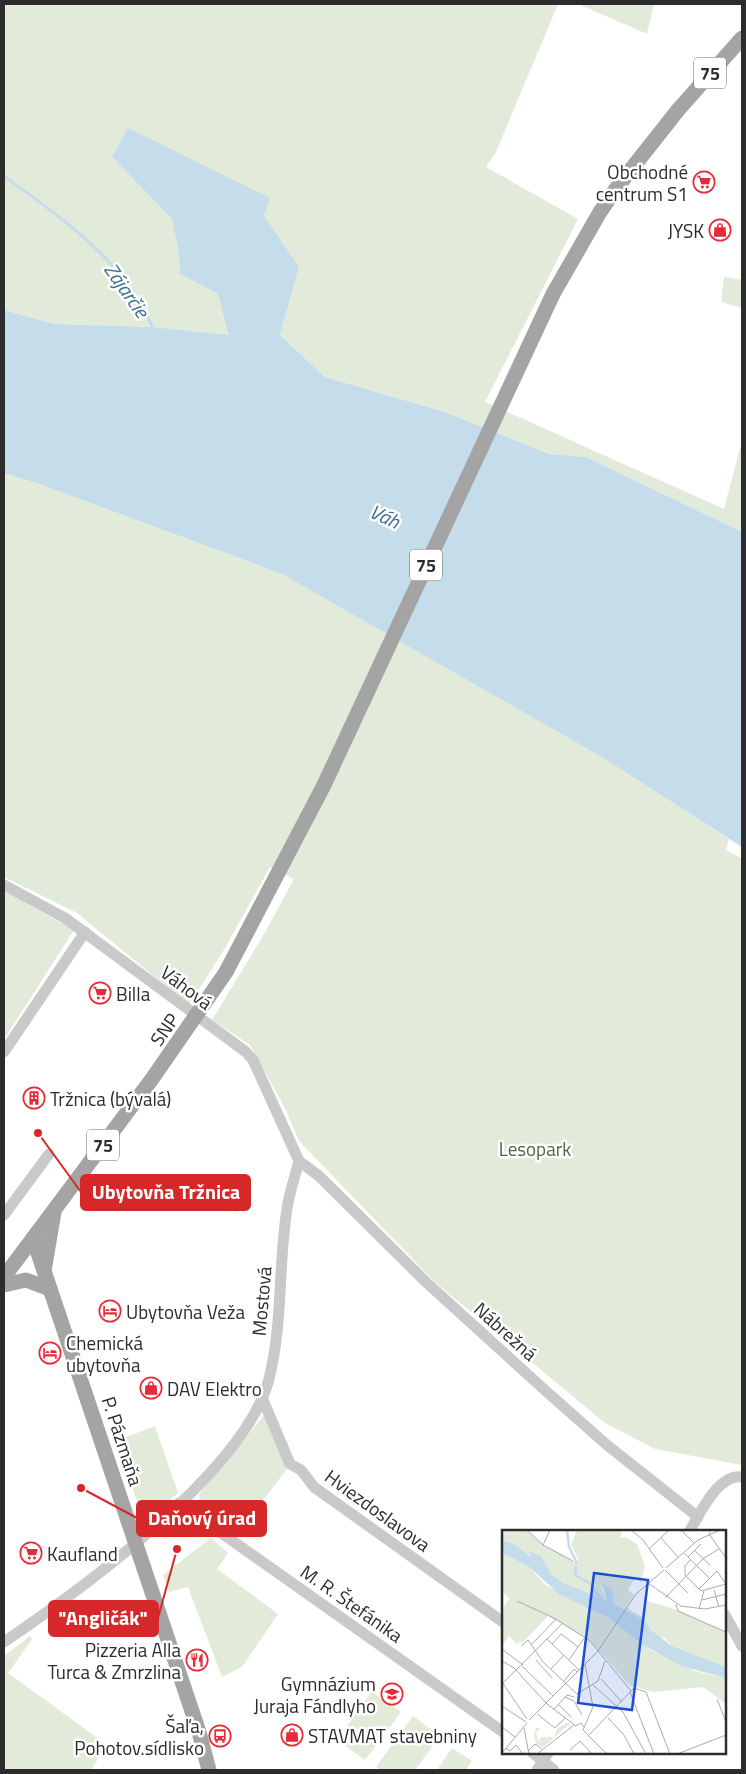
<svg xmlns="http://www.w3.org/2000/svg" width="746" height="1774" font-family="'Titillium Web',sans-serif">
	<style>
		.green { fill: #e2ead9 }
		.water { fill: #c5dceb }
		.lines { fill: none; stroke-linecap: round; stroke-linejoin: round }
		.stream { stroke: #c5dceb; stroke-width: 3 }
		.minor { stroke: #c9c9c9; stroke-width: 11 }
		.major { stroke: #a4a4a4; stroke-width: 15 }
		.labels { text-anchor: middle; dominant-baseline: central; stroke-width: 5; stroke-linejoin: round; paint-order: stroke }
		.shield { fill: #fff; stroke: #6b6b6b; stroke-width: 1 }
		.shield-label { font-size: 18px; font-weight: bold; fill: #2c2c2c }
		.poi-label { font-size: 19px; fill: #2c2c2c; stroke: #fff; text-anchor: start }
		.street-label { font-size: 19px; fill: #2c2c2c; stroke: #fff }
		.park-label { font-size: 19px; fill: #4f683a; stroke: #fff }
		.water-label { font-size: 20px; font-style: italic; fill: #3a6d8e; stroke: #fff }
		.inset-river { fill: none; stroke: #c5dceb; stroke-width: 2.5 }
		.inset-road { fill: none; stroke: #ababab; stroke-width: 1 }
		.view { fill: #1d4ed8; fill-opacity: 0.15; stroke: #1d4ed8; stroke-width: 2.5 }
		.inset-edge { fill: none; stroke: #2c2c2c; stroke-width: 2.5 }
		.leader { fill: none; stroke: #d62828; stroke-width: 2 }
		.callout-dot { fill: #d62828; stroke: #fff; stroke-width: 2 }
		.callout { fill: #d62828; stroke: #d62828; stroke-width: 2 }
		.callout-label { font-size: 20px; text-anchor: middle; font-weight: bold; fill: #fff }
	</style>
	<rect width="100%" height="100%" fill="#fff"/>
	<g class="green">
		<polygon points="4,4 558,4 496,152 486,167 578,219 485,402 724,509 742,441 742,532 586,457 549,454 445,412 325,377 280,335 299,267 264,215 112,157 172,219 179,255 180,274 218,294 228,336 152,327 55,324 4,310"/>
		<polygon points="578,4 654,4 647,34"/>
		<polygon points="724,277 742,280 742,308 721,302"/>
		<polygon points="4,473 42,485 282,574 600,756 729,839 726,850 742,859 742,1465 655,1449 605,1423 435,1282 299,1141 285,1108 250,1045 212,1020 263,936 294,879 270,867 225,948 189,1005 77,913 4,877"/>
		<polygon points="4,891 74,930 7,1035 4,1037"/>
		<polygon points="245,1188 251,1207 235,1212 229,1193"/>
		<polygon points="265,1414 287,1469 238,1533 200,1507 199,1494"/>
		<polygon points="155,1426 178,1493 144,1521 116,1441"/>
		<polygon points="211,1538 228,1553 217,1569 278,1614 242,1667 222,1677 188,1587 169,1592 163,1575"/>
		<polygon points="30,1636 32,1639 8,1673 107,1745 91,1770 6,1770 4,1768 4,1656"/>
		<polygon points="372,1692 401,1712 365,1760 337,1740"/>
		<polygon points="413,1716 440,1736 415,1770 381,1770 376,1767"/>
		<polygon points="452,1748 472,1761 466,1770 437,1770"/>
	</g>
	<polygon class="water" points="128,128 270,198 264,215 299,267 280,335 325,377 445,412 549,454 586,457 742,532 742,847 600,756 282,574 42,485 4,473 4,310 55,324 152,327 228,335 218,294 180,274 179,255 172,219 112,157"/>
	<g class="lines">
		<path class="stream" d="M4,176C60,217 127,262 153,329"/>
		<g class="minor">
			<polyline points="4,885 65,918 246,1052 253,1060 299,1161 319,1176 427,1283 547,1392 607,1445 698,1517"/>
			<polyline points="4,1052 85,932"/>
			<polyline points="4,1215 49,1154"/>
			<polyline points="263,1400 290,1464 301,1470 314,1487 503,1622"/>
			<polyline points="179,1503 503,1732"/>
			<path d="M689,1532C700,1514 718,1473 742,1477"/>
			<polyline points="725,1615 742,1646"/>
			<path d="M4,1642C82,1589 245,1471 269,1379C283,1324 278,1265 287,1209C289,1193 295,1177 299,1161"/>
			<polyline points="533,1753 554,1770"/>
			<polyline points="537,1770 548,1753"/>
		</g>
		<g class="major">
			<polyline points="33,1238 199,1732 209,1770"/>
			<polyline points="44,1271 54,1212"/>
			<polyline points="4,1277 152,1079 226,972 324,785 553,294 600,212 618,186 678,110 742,38"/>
			<polyline points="4,1285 26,1280 50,1289"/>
		</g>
	</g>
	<defs>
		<g id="supermarket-ring" transform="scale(1.125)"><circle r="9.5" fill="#fff" stroke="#e62b37" stroke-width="1.5"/><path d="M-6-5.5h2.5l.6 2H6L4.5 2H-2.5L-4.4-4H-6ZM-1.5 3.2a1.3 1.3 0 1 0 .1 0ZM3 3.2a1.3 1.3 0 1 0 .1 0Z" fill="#e62b37"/></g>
		<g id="shop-ring" transform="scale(1.125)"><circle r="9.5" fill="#fff" stroke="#e62b37" stroke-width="1.5"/><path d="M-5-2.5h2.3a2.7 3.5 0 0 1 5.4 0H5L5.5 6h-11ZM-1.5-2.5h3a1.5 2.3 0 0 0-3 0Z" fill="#e62b37"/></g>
		<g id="building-ring" transform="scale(1.125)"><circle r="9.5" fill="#fff" stroke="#e62b37" stroke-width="1.5"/><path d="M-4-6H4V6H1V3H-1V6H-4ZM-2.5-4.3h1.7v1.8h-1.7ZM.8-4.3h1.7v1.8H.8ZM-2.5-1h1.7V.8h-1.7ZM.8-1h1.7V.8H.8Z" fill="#e62b37"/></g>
		<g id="hotel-ring" transform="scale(1.125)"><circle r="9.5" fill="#fff" stroke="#e62b37" stroke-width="1.5"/><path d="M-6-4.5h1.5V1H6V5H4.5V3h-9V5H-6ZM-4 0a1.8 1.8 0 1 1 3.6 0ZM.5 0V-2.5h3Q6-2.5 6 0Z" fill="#e62b37"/></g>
		<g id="restaurant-ring" transform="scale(1.125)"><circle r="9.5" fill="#fff" stroke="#e62b37" stroke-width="1.5"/><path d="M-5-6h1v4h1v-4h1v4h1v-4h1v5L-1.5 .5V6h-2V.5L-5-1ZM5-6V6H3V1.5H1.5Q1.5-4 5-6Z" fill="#e62b37"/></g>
		<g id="school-ring" transform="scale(1.125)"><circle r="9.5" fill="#fff" stroke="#e62b37" stroke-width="1.5"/><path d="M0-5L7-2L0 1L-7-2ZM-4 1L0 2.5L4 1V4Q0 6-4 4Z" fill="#e62b37"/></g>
		<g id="bus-ring" transform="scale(1.125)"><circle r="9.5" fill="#fff" stroke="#e62b37" stroke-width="1.5"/><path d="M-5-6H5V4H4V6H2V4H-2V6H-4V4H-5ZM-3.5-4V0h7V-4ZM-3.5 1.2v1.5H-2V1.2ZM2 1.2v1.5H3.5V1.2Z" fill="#e62b37"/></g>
	</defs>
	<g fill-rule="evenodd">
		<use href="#supermarket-ring" x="704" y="182"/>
		<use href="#shop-ring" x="720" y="230"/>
		<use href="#supermarket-ring" x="100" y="993"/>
		<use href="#building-ring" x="34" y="1098"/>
		<use href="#hotel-ring" x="110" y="1311"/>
		<use href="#hotel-ring" x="50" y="1353"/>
		<use href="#shop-ring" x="151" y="1388"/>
		<use href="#supermarket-ring" x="31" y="1553"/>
		<use href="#restaurant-ring" x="197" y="1660"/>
		<use href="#school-ring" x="392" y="1694"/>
		<use href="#shop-ring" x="292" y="1735"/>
		<use href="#bus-ring" x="220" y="1736"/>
	</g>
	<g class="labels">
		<g class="shield">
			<rect x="694" y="57.5" width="32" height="31" rx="4"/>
			<rect x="410" y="549.5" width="32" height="31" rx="4"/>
			<rect x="87" y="1129.5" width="32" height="31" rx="4"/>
		</g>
		<g class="shield-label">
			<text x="710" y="73">75</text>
			<text x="426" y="565">75</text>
			<text x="103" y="1145">75</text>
		</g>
		<g class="poi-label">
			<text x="688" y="171" text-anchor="end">Obchodné<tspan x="688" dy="22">centrum S1</tspan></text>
			<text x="704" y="230" text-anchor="end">JYSK</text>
			<text x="116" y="993">Billa</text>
			<text x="50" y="1098">Tržnica (bývalá)</text>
			<text x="126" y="1311">Ubytovňa Veža</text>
			<text x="66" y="1342">Chemická<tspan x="66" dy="22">ubytovňa</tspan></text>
			<text x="167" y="1388">DAV Elektro</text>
			<text x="47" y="1553">Kaufland</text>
			<text x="181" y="1649" text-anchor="end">Pizzeria Alla<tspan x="181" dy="22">Turca &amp; Zmrzlina</tspan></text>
			<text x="376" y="1683" text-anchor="end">Gymnázium<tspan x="376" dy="22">Juraja Fándlyho</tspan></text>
			<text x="204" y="1725" text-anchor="end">Šaľa,<tspan x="204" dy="22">Pohotov.sídlisko</tspan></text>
			<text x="308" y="1735">STAVMAT stavebniny</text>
		</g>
		<g class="street-label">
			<text transform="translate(187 987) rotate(37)">Váhová</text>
			<text transform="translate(164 1029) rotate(-55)">SNP</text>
			<text transform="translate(261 1301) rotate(-85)">Mostová</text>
			<text transform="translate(506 1331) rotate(42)">Nábrežná</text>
			<text transform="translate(123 1441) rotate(72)">P. Pázmaňa</text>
			<text transform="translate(378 1510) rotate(36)">Hviezdoslavova</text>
			<text transform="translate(352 1603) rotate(35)">M. R. Štefánika</text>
		</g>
		<g class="park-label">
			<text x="535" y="1148">Lesopark</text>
		</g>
		<g class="water-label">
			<text transform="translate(127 290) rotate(55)">Zájarčie</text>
			<text transform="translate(385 516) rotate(25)">Váh</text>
		</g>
	</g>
	<g transform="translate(502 1530)">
		<rect width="224" height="224" fill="#fff"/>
		<path d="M0,0H24L40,14L73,32L77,30L69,15L75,0H120L118,8L124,7L135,14L143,36L139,52L133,48L126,60L132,65L124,77L140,87L145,74L142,70L173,79L224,102V137L170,116L162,107L159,108L149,100L144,91L112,74L109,70L111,66L99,56L105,70L61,53L50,45L39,26L27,21L30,28L13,14L0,10ZM0,23L27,37L42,54L107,88L150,121L193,141L224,148V174L201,157L151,162L127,155L89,111L46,86L20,113L18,111L15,114L7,106L0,115V79L8,68L0,62ZM66,192L69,197L66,195L41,217L34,214L32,205L34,198H38L34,203L36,212L39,207H52L55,199Z" fill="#e2ead9"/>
		<path d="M0,10L13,14L30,28L27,21L39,26L50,45L61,53L105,70L100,54L110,60L112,74L144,91L149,100L170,116L224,137V148L179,136L141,115L107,88L57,64L27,37L0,23Z" fill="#c5dceb"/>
		<path class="inset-river" d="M65,0L67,17L75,33M74,36L73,45L87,53L100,70"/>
		<path class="inset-road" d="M25,0L41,15L71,31M129,0L141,10L161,38M173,0L180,1L192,13M209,0L207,4L224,28M159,8L176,27M41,15L48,0M147,19L167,0M192,20L208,35M182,23L208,49M186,27L199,14M188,30L183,36V45L199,61L224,54M164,38L196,10L218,0M163,40L186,63M146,53L179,76L203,79L224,75M197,59L215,41L224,54M212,60L217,77M163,68L202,28L217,19M200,70L224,64M15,71L54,89L88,111L129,161M174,74L176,81L224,102M197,79L202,61M45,109L77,140M50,114L59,104L76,117M29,115L54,89M19,116L26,110L41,132L75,164L96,151L103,131M0,119L21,135M34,130L50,148M67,130L83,107M0,131L12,138L45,174M83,134L91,177L81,200L105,224M20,136L51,166M49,139L62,125M99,149L120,172M62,151L72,139L75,142M0,152L25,189M0,154L61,93M91,155L121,182L144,224M128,162L152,224M63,167L72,171L80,185M215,169L224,192M45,174L74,196L79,193L82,197M56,174L69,187M0,176L24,192M52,179L65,165L72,167M35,184L53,198L63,188M106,188L122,205L132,224M27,190L96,121L134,64L162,40M0,197L13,207M22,198L27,224M87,205L132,158L144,162L168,224M4,218L8,221L14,215L21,224M68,220L78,211L90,224M26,221L33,214L40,219M0,223L25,193M35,224L72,195M175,224L224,205"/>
		<path class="view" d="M92,43L146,50L130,180L76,173Z"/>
		<rect width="224" height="224" class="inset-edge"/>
	</g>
	<path class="leader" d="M38 1133L81 1192M81 1488L137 1518M177 1549L158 1618"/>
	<g class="callout-dot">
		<circle cx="38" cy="1133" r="5"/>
		<circle cx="81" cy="1488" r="5"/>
		<circle cx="177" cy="1549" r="5"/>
	</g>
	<g class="callout">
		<rect x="81" y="1175" width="169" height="35" rx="5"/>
		<rect x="137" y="1501" width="129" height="35" rx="5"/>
		<rect x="49" y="1601" width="109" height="35" rx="5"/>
	</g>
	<g class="callout-label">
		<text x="166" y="1199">Ubytovňa Tržnica</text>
		<text x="202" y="1525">Daňový úrad</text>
		<text x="103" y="1625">"Angličák"</text>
	</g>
	<rect width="746" height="1774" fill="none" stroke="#2c2c2c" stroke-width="10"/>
</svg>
